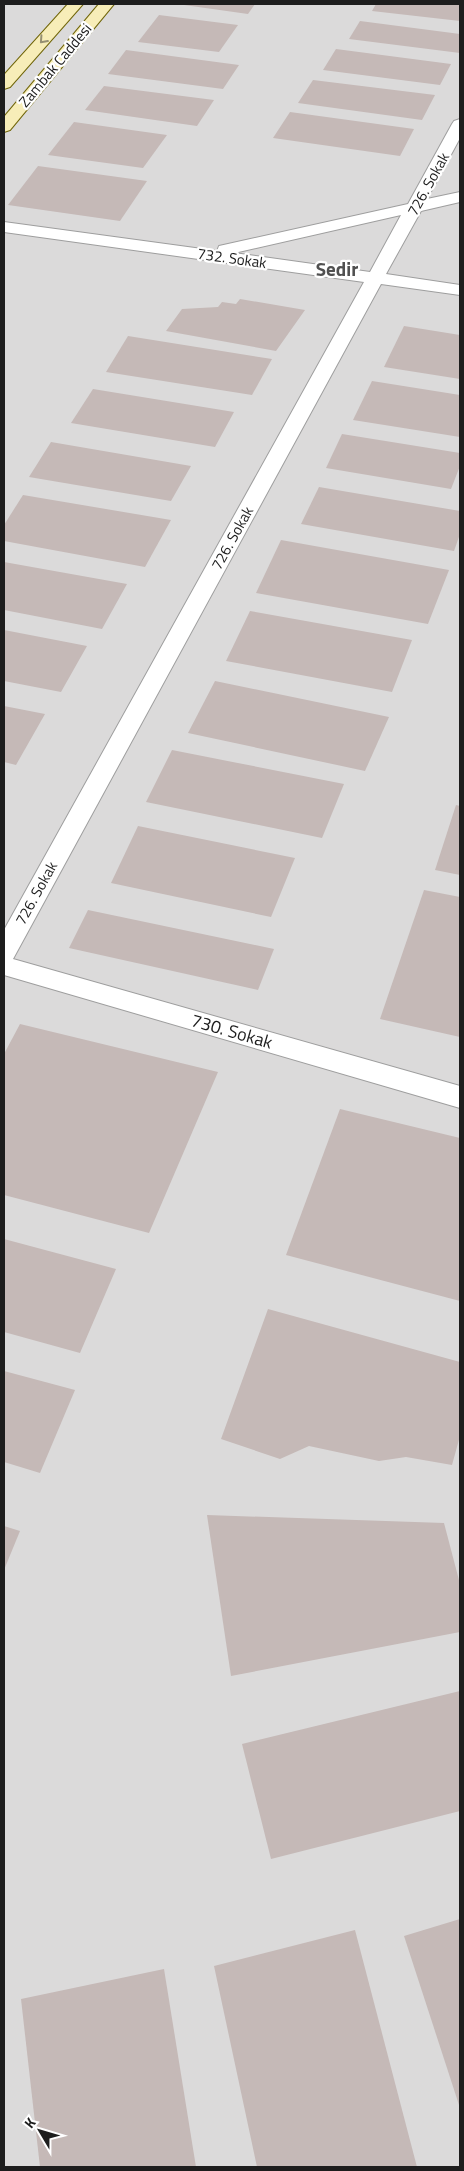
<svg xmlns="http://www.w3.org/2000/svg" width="464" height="2171" font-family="'Titillium Web',sans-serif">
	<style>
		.residential { fill: #dbdada }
		.building { fill: #c5b9b7 }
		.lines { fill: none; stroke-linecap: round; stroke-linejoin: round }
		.street-casing { stroke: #9e9e9e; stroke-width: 2 }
		.secondary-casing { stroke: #706508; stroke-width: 2 }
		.street { fill: #fff; fill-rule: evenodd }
		.secondary { fill: #f7edb8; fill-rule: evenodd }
		.oneway { stroke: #958f72 }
		.labels { text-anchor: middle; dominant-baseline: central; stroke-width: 4.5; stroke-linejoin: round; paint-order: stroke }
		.far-street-label { font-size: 15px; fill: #1d1d1d; stroke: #fff }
		.street-label { font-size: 18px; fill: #1d1d1d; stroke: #fff }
		.far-district-label { font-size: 19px; font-weight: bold; fill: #505050; stroke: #fff }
	</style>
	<rect width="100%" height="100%" fill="#eee8e3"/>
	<rect class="residential" x="4" y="4" width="456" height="2163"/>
	<g class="building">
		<polygon points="177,4 255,4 248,14"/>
		<polygon points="376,4 460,4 460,21 372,11"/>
		<polygon points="159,15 238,25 219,52 138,42"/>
		<polygon points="360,21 460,34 460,53 349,39"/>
		<polygon points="336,49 451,64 440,85 323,70"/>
		<polygon points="126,50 239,65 223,89 108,74"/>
		<polygon points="313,80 435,95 422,120 298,103"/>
		<polygon points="104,86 214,100 197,126 85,110"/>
		<polygon points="290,112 414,129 400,156 273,138"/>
		<polygon points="74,122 167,135 143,168 48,155"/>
		<polygon points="38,166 147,181 120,221 8,205"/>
		<polygon points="240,299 305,310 276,351 166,331 182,309 218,307 222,302 236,304"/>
		<polygon points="404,326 460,335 460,379 384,367"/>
		<polygon points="128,336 272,359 252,395 106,372"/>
		<polygon points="372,381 460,395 460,437 353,420"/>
		<polygon points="93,389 234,412 215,447 71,423"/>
		<polygon points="342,434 460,453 460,466 451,489 326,468"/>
		<polygon points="51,442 191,466 171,501 29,477"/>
		<polygon points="319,487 460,511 460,534 454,551 301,524"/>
		<polygon points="23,495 171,520 145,567 4,541 4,525"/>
		<polygon points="281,540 449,570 428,624 256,593"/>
		<polygon points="4,562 127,584 102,629 4,610"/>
		<polygon points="250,611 412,640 392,692 226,661"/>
		<polygon points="4,630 87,646 61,692 4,681"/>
		<polygon points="215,681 389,717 365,771 188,733"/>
		<polygon points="4,706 45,714 16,765 4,762"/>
		<polygon points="172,750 344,784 322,838 146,802"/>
		<polygon points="456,805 460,806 460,875 435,870"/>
		<polygon points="138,826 295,858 271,917 111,883"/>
		<polygon points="424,890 460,897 460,1037 380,1019"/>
		<polygon points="88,910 274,949 258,990 69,948"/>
		<polygon points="20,1024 218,1072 149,1233 4,1195 4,1054"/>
		<polygon points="340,1109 460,1138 460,1301 286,1255"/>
		<polygon points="4,1239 116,1269 80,1353 4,1332"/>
		<polygon points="268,1309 460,1362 460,1436 452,1465 406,1457 379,1461 309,1446 280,1459 221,1439"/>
		<polygon points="4,1371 75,1390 40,1473 4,1462"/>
		<polygon points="207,1515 444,1523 460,1584 460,1632 231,1676"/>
		<polygon points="4,1526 20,1531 4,1570"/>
		<polygon points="460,1691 460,1811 271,1859 242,1744"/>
		<polygon points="460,1919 460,2108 404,1936"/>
		<polygon points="355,1930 417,2167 257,2167 214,1966"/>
		<polygon points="164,1969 196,2167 40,2167 21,1999"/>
	</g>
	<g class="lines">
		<g class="street-casing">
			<path id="street" d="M460,119V138L427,199L460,192V202L421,211L386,274L460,285V295L381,284L13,959L460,1086V1108L4,975V930L364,282L4,232V222L217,251L219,246L408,204L452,124L454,121ZM401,215L370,272L234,253Z"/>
		</g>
		<g class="secondary-casing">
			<g id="secondary">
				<polygon points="68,4 83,4 10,87 4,89 4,75"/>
				<polygon points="99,4 114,4 10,130 4,132 4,117"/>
			</g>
		</g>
		<use href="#street" class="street"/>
		<use href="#secondary" class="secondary"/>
	</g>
	<defs><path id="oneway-chevron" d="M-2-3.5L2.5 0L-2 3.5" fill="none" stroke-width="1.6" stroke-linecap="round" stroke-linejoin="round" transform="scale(1.25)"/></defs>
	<use class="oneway" href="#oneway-chevron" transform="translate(43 40) rotate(132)"/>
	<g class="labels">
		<g class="far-street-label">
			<text transform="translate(55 65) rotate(-50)">Zambak Caddesi</text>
			<text transform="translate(428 184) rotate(-61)">726. Sokak</text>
			<text transform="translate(232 258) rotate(8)">732. Sokak</text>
			<text transform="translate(232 538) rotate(-61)">726. Sokak</text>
			<text transform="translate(36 893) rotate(-61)">726. Sokak</text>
		</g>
		<g class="street-label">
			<text transform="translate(232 1031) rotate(16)">730. Sokak</text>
		</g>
		<g class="far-district-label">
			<text x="337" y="268">Sedir</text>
		</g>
	</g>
	<rect width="464" height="2171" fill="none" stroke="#1d1d1d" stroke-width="10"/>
	<g transform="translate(40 2131) rotate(308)" stroke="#ffffff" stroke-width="4" paint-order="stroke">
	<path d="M0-4L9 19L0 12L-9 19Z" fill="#1d1d1d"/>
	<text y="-8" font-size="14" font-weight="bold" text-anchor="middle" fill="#1d1d1d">K</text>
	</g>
</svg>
